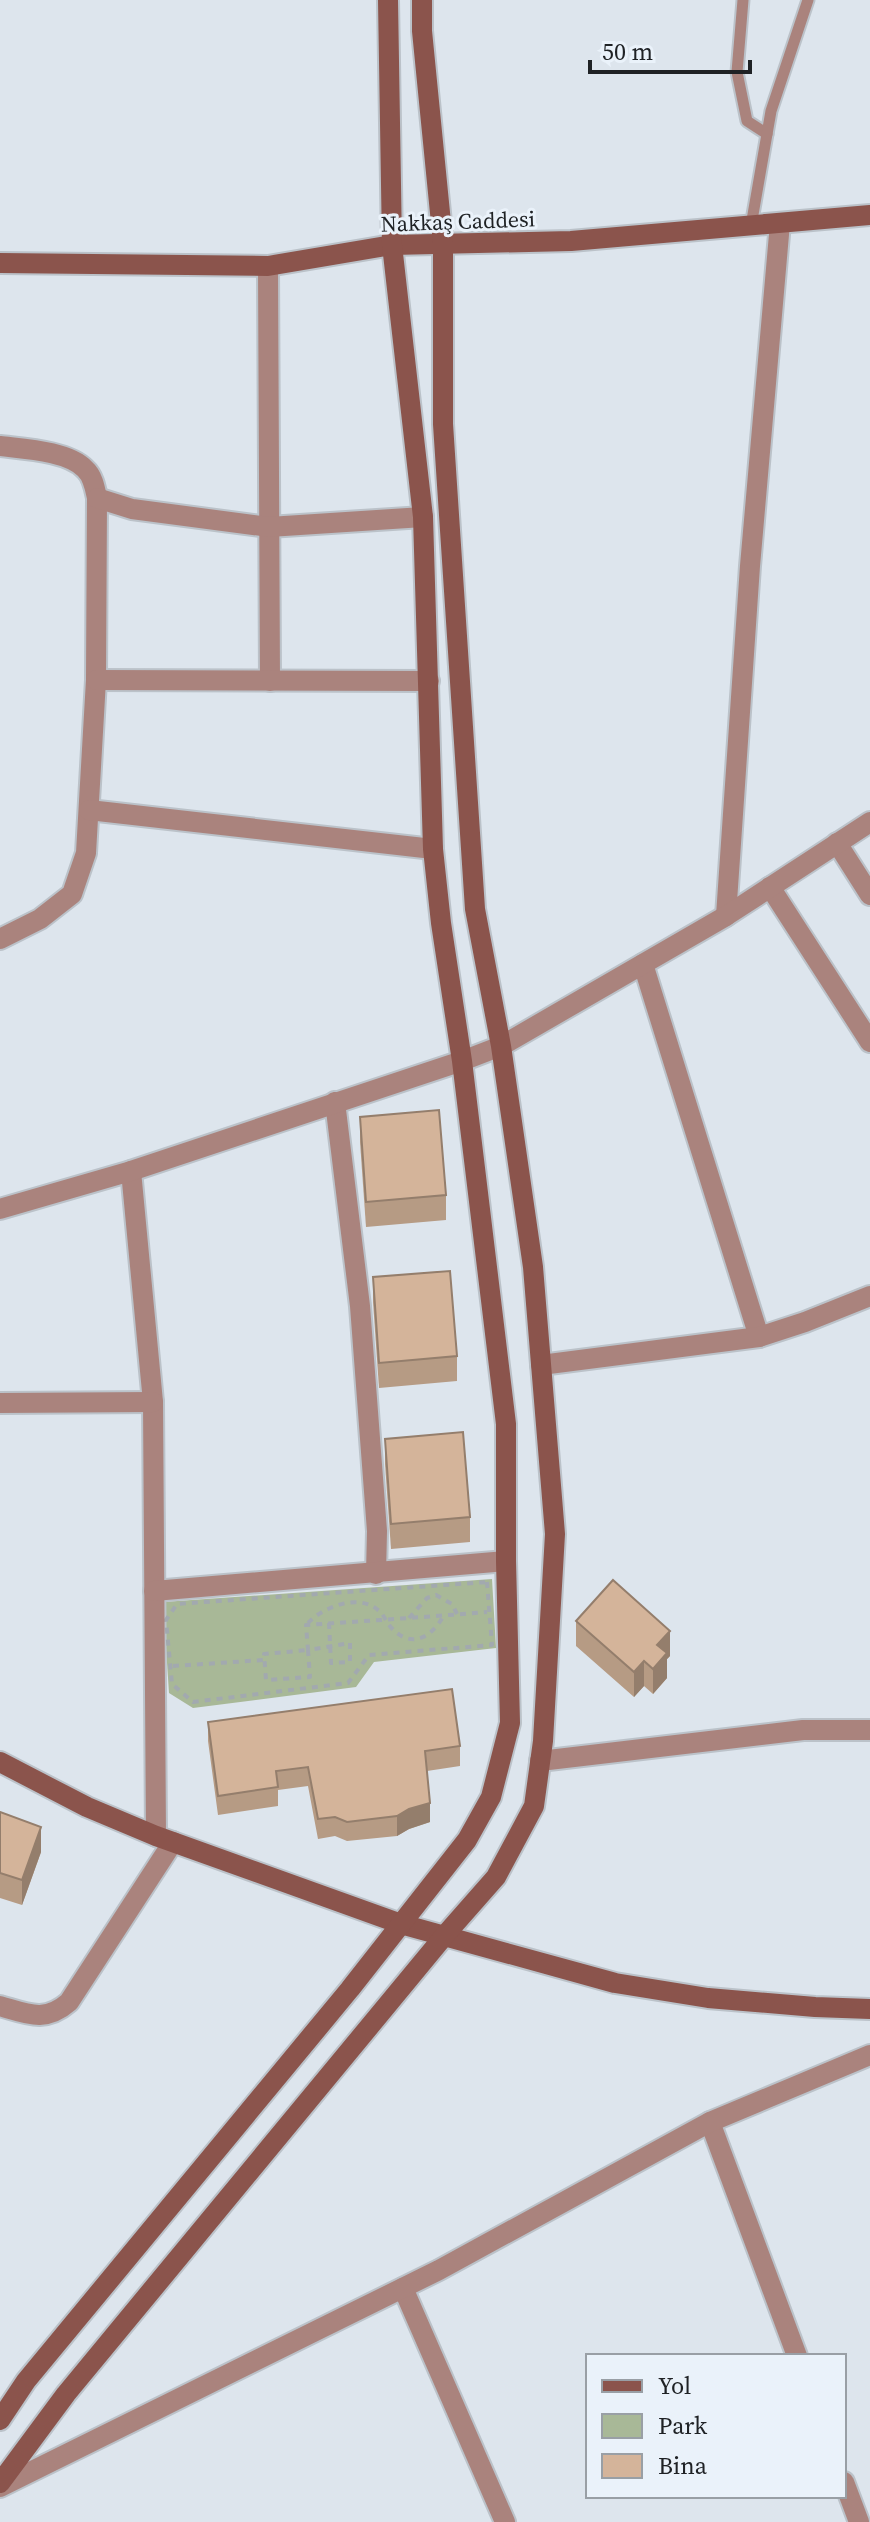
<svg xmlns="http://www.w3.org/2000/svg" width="870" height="2522" font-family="'Source Serif 4',serif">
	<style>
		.green { fill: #a8b897 }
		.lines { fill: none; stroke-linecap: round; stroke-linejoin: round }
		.lane-casing { stroke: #bbc2c9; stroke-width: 15 }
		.street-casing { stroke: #bbc2c9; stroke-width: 24 }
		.secondary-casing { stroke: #bbc2c9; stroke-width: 24 }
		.path { stroke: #a2a9af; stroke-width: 4; stroke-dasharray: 6 6; stroke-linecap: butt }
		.lane { stroke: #aa837d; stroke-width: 11 }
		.street { stroke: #aa837d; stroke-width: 20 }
		.secondary { stroke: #8b544c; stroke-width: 20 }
		.wall { fill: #b69b84 }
		.shaded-wall { fill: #947e6c }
		.building { fill: #d4b49a; stroke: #947e6c; stroke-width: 2 }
		.labels { text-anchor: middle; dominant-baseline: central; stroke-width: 6; stroke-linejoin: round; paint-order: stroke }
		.street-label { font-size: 22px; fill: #1f2225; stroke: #eaf2fa }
	</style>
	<rect width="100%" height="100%" fill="#dde5ed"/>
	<polygon class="green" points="492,1579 496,1648 374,1662 356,1687 193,1708 169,1693 163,1602"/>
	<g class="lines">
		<g class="lane-casing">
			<g id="lane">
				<polyline points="743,0 737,72 747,121 767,134"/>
				<polyline points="751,226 771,111 808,0"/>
			</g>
		</g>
		<g class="street-casing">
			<g id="street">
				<polyline points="268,266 270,681"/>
				<path d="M0,446C24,449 68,451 85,469C93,476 95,488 97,498L96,680L86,853L72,894L40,919L0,939"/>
				<polyline points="97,498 132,509 269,527 423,517"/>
				<polyline points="96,680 429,681"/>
				<polyline points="89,810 433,849"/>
				<polyline points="837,843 870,895"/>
				<polyline points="770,887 870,1042"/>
				<polyline points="726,916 750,566 780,223"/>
				<polyline points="643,964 759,1337"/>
				<polyline points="335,1102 360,1306 377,1531 376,1574"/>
				<polyline points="131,1171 153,1402 156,1836"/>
				<polyline points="0,1209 131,1171 462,1061 501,1046 726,916 870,822"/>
				<polyline points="541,1365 759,1337 805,1322 870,1296"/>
				<polyline points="0,1403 153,1402"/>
				<polyline points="154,1591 506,1561"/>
				<polyline points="540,1761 803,1730 870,1730"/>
				<path d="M0,2006C28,2014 45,2023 69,2002L173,1842"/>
				<polyline points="710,2122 797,2356"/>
				<polyline points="403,2288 505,2522"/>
				<polyline points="844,2482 859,2522"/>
				<polyline points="0,2487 439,2270 710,2122 870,2055"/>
			</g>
		</g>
		<g class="secondary-casing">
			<g id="secondary">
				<polyline points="0,263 268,266 392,245 571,241 870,215"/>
				<polyline points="0,1762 87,1807 156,1836 401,1924 615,1983 708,1998 815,2007 870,2009"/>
				<polyline points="0,2420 26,2381 350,1989 467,1840 491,1797 510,1723 506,1561 506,1424 462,1061 441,923 433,849 423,517 392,245 388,0"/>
				<polyline points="0,2483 66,2394 445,1935 496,1877 534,1806 543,1741 555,1534 533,1267 501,1046 475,909 443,424 443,243 422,31 422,0"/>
			</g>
		</g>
		<g class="path">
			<polygon points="487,1582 492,1645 369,1655 348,1683 193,1702 172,1684 166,1620 177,1604"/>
			<polyline points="409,1618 427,1598 436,1595 452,1604 457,1614"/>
			<path d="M308,1623C323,1607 358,1593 378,1610C383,1613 385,1620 389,1625C409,1650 431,1639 444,1615"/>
			<path d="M329,1623L331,1663L350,1662V1643L308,1650L306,1625C366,1621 427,1617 487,1612"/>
			<polygon points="308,1650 310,1677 266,1680 264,1654"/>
			<polyline points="173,1666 264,1660"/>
		</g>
		<use href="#lane" class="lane"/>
		<use href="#street" class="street"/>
		<use href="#secondary" class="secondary"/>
	</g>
	<g class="wall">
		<polygon points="360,1117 446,1195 446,1220 366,1227 360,1142"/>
		<polygon points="373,1277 457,1356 457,1381 379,1388 373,1302"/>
		<polygon points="385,1439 470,1517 470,1542 391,1549 385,1464"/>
		<polygon points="576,1621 670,1656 667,1659 667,1678 653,1694 644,1686 634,1697 576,1646"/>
		<polygon points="208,1722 460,1746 460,1766 427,1771 430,1822 409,1829 397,1836 347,1841 335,1836 318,1839 308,1786 278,1790 278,1806 218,1815 208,1741"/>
		<polygon points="0,1812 41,1852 22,1905 0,1898"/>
	</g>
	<g class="shaded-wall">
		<polygon points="670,1631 670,1656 667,1659 667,1678 653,1694 653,1669 657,1645"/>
		<polygon points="644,1661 644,1686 634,1697 634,1672"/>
		<polygon points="430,1803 430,1822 409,1829 397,1836 397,1816 409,1809"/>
		<polygon points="41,1827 41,1852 22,1905 22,1880"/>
	</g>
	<g class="building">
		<polygon points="439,1110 446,1195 366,1202 360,1117"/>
		<polygon points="450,1271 457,1356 379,1363 373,1277"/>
		<polygon points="463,1432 470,1517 391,1524 385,1439"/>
		<polygon points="613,1580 670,1631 657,1645 667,1653 653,1669 644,1661 634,1672 576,1621"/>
		<polygon points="452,1689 460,1746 425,1751 430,1803 409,1809 397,1816 347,1822 335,1817 318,1819 308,1767 276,1771 278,1787 218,1796 208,1722"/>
		<polygon points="0,1812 41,1827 22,1880 0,1873"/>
	</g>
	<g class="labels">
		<g class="street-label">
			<text transform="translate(458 221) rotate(-2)">Nakkaş Caddesi</text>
		</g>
	</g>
	<rect x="586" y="2354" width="260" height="144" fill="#eaf2fa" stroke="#999fa5" stroke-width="2"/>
	<rect x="602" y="2380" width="40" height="12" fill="#8b544c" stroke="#999fa5" stroke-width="2"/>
	<text x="658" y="2394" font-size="24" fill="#1f2225">Yol</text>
	<rect x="602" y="2414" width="40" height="24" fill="#a8b897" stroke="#999fa5" stroke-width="2"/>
	<text x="658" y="2434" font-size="24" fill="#1f2225">Park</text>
	<rect x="602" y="2454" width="40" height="24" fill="#d4b49a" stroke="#999fa5" stroke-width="2"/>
	<text x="658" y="2474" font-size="24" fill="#1f2225">Bina</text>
	<path d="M590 60v12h160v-12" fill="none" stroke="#1f2225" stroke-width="4"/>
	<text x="602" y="60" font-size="24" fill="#1f2225" stroke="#eaf2fa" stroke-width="6" paint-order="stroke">50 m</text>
</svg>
